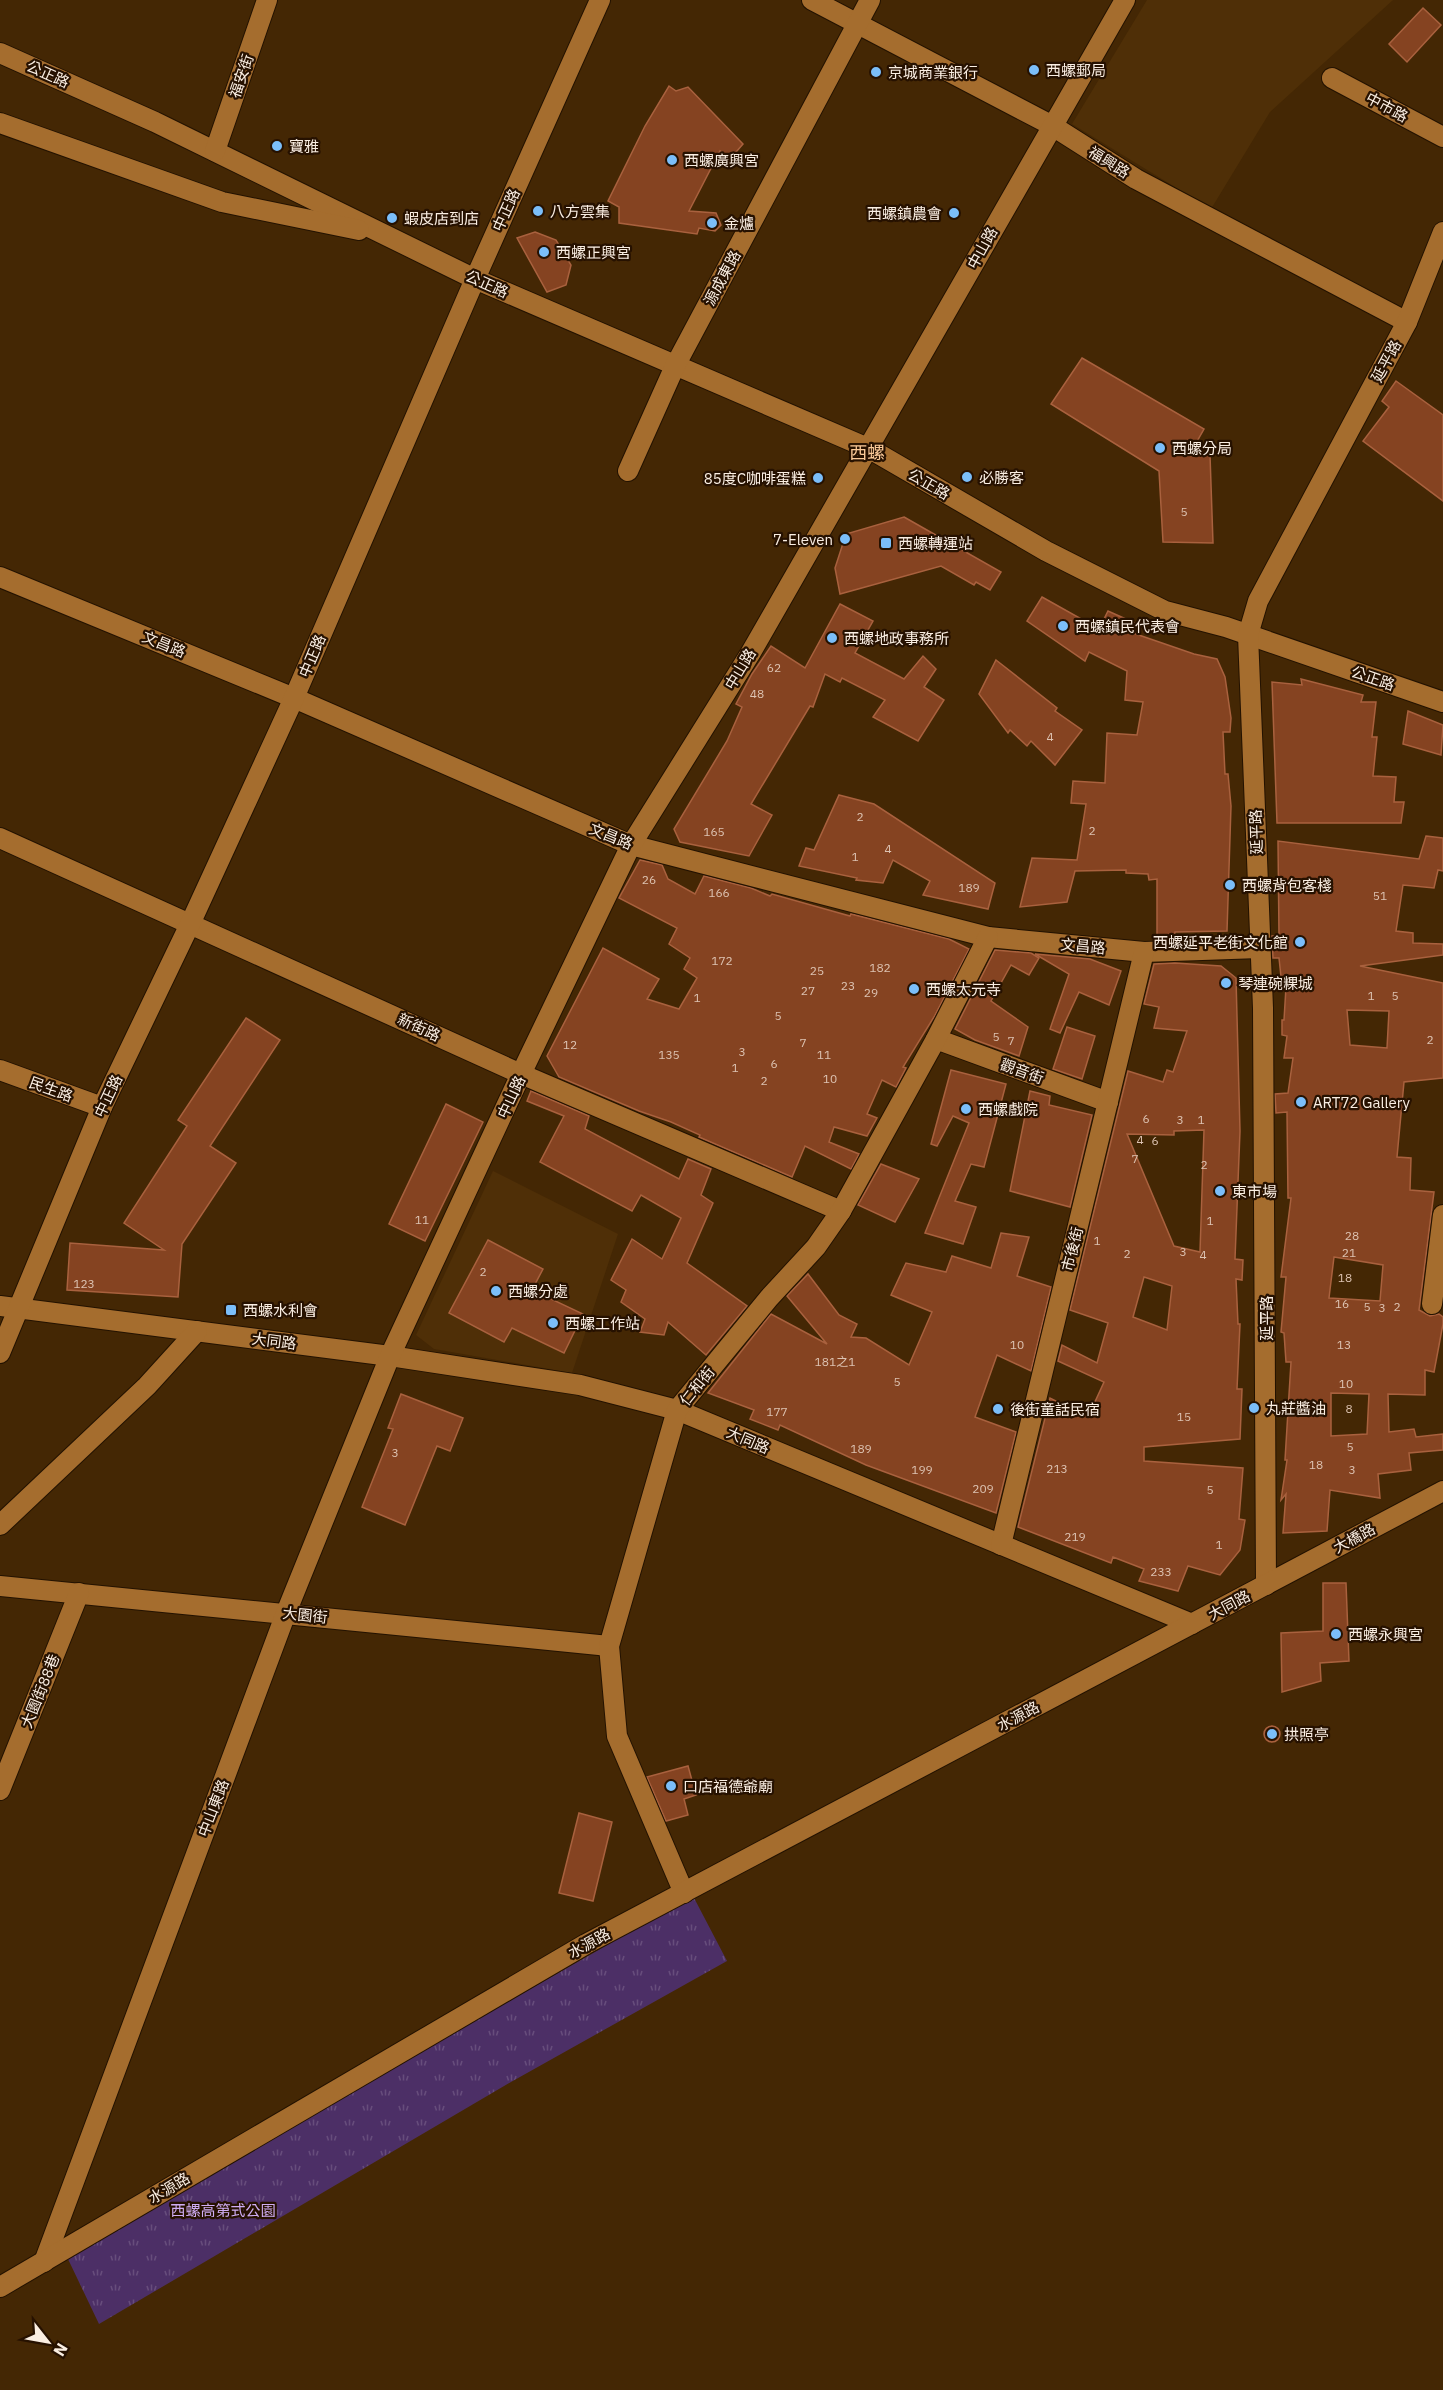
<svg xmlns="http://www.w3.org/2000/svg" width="1443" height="2390" font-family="'IBM Plex Sans','Noto Sans TC',sans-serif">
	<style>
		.built { fill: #4f2f07 }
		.grass { fill: url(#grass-tufts) }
		.building { fill: #854321; stroke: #a9613e; stroke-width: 1.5; fill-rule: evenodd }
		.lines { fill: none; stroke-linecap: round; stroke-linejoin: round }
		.minor-casing { stroke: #231201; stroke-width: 22 }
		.minor { stroke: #a56d2e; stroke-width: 20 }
		.poi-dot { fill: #7bbef9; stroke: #261100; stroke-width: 2 }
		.labels { text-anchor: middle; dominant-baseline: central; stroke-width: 4.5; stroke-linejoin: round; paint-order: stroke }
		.number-label { font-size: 12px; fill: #ddc3b2 }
		.poi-label { font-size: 15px; fill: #faeee2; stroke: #261100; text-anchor: start }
		.street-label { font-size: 15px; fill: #faeee2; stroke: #261100 }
		.park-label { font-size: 15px; fill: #cfadf4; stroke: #261100 }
		.quarter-label { font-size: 18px; fill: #fac998; stroke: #261100 }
	</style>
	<defs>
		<pattern id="grass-tufts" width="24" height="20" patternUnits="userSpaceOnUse" patternTransform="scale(1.5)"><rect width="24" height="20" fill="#4c2f66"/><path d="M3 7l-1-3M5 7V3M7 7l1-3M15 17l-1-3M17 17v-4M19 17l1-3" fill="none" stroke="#674d7c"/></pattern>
	</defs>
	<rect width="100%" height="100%" fill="#442704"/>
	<g class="built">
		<polygon points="1147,0 1393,0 1270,112 1211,209 1072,124"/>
		<polygon points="493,1171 618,1234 572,1373 434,1349 416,1335"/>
	</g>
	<polygon class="grass" points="693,1896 727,1961 511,2082 99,2324 68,2259 390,2069"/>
	<g class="building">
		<polygon points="1423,8 1441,25 1407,62 1389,44"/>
		<polygon points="669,86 676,91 688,87 743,144 730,159 720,151 689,211 716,213 721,225 715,231 699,228 697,234 619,223 619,207 608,201 645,126"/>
		<polygon points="535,232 556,240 571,265 566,285 547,292 517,238"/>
		<polygon points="1082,358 1204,429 1191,452 1210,455 1213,543 1163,542 1159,471 1051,404"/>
		<polygon points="1396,381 1443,415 1443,501 1363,441 1389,407 1382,401"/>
		<polygon points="904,517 1001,572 990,590 976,582 974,585 941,566 840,594 835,568 846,534"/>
		<polygon points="1042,597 1099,629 1108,611 1137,624 1133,633 1194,654 1217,659 1225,677 1231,718 1230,732 1223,732 1225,774 1228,774 1231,806 1227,931 1175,932 1174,939 1157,940 1157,879 1149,880 1148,874 1126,873 1126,870 1075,871 1067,902 1020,907 1032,858 1077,860 1086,804 1071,803 1073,781 1105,783 1107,733 1137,735 1143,702 1125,700 1127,671 1089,652 1085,661 1027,621"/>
		<polygon points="840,604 873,621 855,653 904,679 923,656 936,669 924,687 944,700 918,741 873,717 885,700 842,678 840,682 825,674 813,707 810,706 751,804 772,815 749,856 680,842 674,829 727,741 742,707 736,704 752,674 771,646 805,668"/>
		<polygon points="996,660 1057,708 1055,711 1082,730 1055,765 1031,741 1027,746 1010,730 1008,733 979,694"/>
		<polygon points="1301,679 1363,695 1361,702 1376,702 1372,737 1377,737 1373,776 1396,777 1394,802 1404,802 1401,823 1277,823 1272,682 1302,685"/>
		<polygon points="1408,711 1443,725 1441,755 1403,744"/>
		<polygon points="839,795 874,804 995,883 988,909 923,895 930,881 893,860 883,883 856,880 857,878 799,866 806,848 814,850"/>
		<path d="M1426,836L1443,838V871L1438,870L1434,888L1403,885L1396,931L1413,933V943L1443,944V955L1360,966L1443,983V1078L1404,1082L1397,1157L1411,1158L1410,1190L1434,1192L1419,1310L1430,1316L1439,1314L1443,1317V1324L1434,1372L1425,1370V1395L1388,1394L1389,1432L1414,1429L1416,1437L1443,1434V1450L1409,1453L1411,1470L1378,1474L1380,1498L1330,1490L1327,1531L1283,1533L1286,1494L1281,1500L1287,1460H1285L1291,1362H1286L1284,1333L1281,1332L1286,1277H1281L1291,1198H1288L1287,1112L1276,1113L1275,1094L1288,1093L1293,1058H1284L1287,1036L1282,1035V1020H1284L1286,987L1282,986L1279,958H1273L1272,936H1279L1278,841L1419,859ZM1347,1010L1389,1011L1387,1048L1350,1045ZM1334,1257L1383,1265L1380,1301L1329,1298ZM1331,1393L1369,1394L1367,1434L1331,1436Z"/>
		<polygon points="640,860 662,865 668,879 695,894 704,876 751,888 770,896 772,894 850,916 851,914 949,939 969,949 934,1017 903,1067 906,1068 896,1087 882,1080 867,1114 877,1118 867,1136 834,1127 829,1142 859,1154 851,1169 805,1146 792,1177 699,1137 700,1135 671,1122 639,1111 559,1077 547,1056 603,948 659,979 647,999 679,1009 697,978 684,969 690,958 669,944 677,928 619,898"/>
		<polygon points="995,950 1031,953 1039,958 1029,975 1011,965 991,1001 1028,1027 1019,1056 975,1040 955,1029"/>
		<polygon points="1035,954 1090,959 1121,971 1109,1005 1079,992 1060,1033 1050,1029 1069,974"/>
		<path d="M1175,963L1221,966L1236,978L1240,1131L1235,1259L1243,1260L1242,1280L1236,1279L1238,1324H1240L1237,1389H1242L1240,1439L1144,1447V1461L1243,1468L1239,1519L1245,1520L1240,1550L1220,1575L1188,1566L1178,1591L1139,1581L1144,1569L1113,1557L1111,1563L1018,1527L1050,1398L1088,1417L1104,1382L1058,1361L1062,1345L1097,1363L1108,1323L1070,1310L1128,1071L1163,1082L1167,1070L1173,1072L1187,1031L1154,1028L1159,1007L1144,1004L1154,964ZM1204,1130L1200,1252L1174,1246L1127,1134L1174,1135V1131ZM1144,1277L1172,1286L1167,1330L1133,1317Z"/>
		<polygon points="246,1018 280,1040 210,1146 236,1163 182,1244 178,1297 67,1290 70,1243 164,1250 124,1223 187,1126 178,1120"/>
		<polygon points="1067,1027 1095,1036 1082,1079 1053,1069"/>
		<polygon points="951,1070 1006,1084 984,1167 971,1164 955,1201 976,1207 963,1244 925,1233 969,1123 953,1116 937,1146 931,1144"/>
		<polygon points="531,1091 589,1116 585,1129 679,1179 688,1159 711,1169 701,1195 713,1203 687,1263 747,1306 706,1355 668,1322 664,1335 640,1332 645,1319 621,1302 626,1290 611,1280 632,1239 662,1259 681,1218 641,1195 632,1211 540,1162 564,1116 527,1101"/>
		<polygon points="1030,1091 1050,1096 1049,1105 1092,1115 1070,1207 1010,1191"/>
		<polygon points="446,1104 483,1122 425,1241 389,1224"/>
		<polygon points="881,1164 919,1179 895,1222 858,1205"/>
		<polygon points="1001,1233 1029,1237 1017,1276 1051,1287 1031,1371 997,1355 975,1417 1016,1432 996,1513 866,1465 780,1425 778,1430 750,1419 754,1410 708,1393 771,1314 827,1344 787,1296 808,1274 839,1315 857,1324 851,1337 866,1338 909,1365 932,1312 891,1295 906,1263 946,1272 952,1256 991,1268"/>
		<polygon points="488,1240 543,1269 532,1290 583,1314 564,1353 512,1328 504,1342 449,1313"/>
		<polygon points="401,1394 463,1418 450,1451 437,1446 405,1525 362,1507 393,1429 388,1428"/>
		<polygon points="1323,1583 1346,1583 1349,1661 1320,1663 1321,1681 1282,1692 1281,1633 1323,1631"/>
		<circle cx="1272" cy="1734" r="8"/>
		<polygon points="688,1766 696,1795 684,1799 688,1815 666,1821 647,1777"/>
		<polygon points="579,1813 612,1822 593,1901 559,1893"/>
	</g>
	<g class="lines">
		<g class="minor-casing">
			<g id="minor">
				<polyline points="812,0 1051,125 1136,179 1407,322"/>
				<polyline points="0,53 155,122 475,279 870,449 1046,551 1165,611 1226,627 1443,702"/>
				<polyline points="1332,78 1443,137"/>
				<polyline points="0,123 222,202 359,230"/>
				<polyline points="215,151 267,0"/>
				<polyline points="628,471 675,366 870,0"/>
				<polyline points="0,577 294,698 631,845 988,937 1144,952 1260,948"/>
				<polyline points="0,838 521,1074 841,1211"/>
				<polyline points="936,1039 1108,1102"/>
				<polyline points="0,1070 102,1107"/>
				<polyline points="1432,1304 1443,1215"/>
				<polyline points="0,1306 390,1356 580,1385 677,1410 1192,1624"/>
				<polyline points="0,1353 102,1107 191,922 294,698 475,279 600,0"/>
				<polyline points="0,1525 147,1386 197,1331"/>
				<polyline points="1001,1545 1144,952"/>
				<polyline points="1266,1585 1263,1008 1248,635 1258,601 1407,322 1443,232"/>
				<polyline points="0,1586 609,1646"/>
				<polyline points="0,1790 79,1593"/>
				<polyline points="684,1893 617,1736 609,1646 677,1410 769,1298 816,1247 841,1211 936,1039 988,937"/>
				<polyline points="44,2262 286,1613 390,1356 521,1074 631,845 750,654 1125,0"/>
				<polyline points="0,2287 586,1944 1443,1491"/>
			</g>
		</g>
		<use href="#minor" class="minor"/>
	</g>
	<g class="poi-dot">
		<circle cx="1034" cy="70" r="6"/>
		<circle cx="876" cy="72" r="6"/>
		<circle cx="277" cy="146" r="6"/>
		<circle cx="672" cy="160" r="6"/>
		<circle cx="538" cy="211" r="6"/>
		<circle cx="954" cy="213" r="6"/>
		<circle cx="392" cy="218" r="6"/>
		<circle cx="712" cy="223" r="6"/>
		<circle cx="544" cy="252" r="6"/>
		<circle cx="1160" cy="448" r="6"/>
		<circle cx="967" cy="477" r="6"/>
		<circle cx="818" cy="478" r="6"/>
		<circle cx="845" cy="539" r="6"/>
		<rect x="880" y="537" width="12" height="12" rx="3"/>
		<circle cx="1063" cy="626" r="6"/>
		<circle cx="832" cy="638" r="6"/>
		<circle cx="1230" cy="885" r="6"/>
		<circle cx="1300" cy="942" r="6"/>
		<circle cx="1226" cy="983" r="6"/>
		<circle cx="914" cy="989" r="6"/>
		<circle cx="1301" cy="1102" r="6"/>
		<circle cx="966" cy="1109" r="6"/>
		<circle cx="1220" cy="1191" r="6"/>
		<circle cx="496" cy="1291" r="6"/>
		<rect x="225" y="1304" width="12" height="12" rx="3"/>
		<circle cx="553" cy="1323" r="6"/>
		<circle cx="1254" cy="1408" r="6"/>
		<circle cx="998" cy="1409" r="6"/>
		<circle cx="1336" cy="1634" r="6"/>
		<circle cx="1272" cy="1734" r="6"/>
		<circle cx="671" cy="1786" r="6"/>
	</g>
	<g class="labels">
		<g class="number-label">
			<text x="1184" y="511">5</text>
			<text x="774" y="667">62</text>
			<text x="757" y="693">48</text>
			<text x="1050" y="736">4</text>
			<text x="860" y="816">2</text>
			<text x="1092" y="830">2</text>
			<text x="714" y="831">165</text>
			<text x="888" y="848">4</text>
			<text x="855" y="856">1</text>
			<text x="649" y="879">26</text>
			<text x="969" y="887">189</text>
			<text x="719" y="892">166</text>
			<text x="1380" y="895">51</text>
			<text x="722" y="960">172</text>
			<text x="880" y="967">182</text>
			<text x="817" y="970">25</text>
			<text x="848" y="985">23</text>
			<text x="808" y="990">27</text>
			<text x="871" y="992">29</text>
			<text x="1371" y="995">1</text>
			<text x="1395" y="995">5</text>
			<text x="697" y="997">1</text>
			<text x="778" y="1015">5</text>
			<text x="996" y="1036">5</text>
			<text x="1430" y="1039">2</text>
			<text x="1011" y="1040">7</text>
			<text x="803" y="1042">7</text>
			<text x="570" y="1044">12</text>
			<text x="742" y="1051">3</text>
			<text x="669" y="1054">135</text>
			<text x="824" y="1054">11</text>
			<text x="774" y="1063">6</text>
			<text x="735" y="1067">1</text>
			<text x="830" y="1078">10</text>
			<text x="764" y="1080">2</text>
			<text x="1146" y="1118">6</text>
			<text x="1180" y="1119">3</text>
			<text x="1201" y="1119">1</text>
			<text x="1140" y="1139">4</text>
			<text x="1155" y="1140">6</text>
			<text x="1135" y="1158">7</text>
			<text x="1204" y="1164">2</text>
			<text x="422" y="1219">11</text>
			<text x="1210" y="1220">1</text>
			<text x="1352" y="1235">28</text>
			<text x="1097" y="1240">1</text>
			<text x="1183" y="1251">3</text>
			<text x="1349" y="1252">21</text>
			<text x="1127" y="1253">2</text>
			<text x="1203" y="1254">4</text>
			<text x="483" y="1271">2</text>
			<text x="1345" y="1277">18</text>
			<text x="84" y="1283">123</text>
			<text x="1342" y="1303">16</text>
			<text x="1367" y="1306">5</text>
			<text x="1397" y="1306">2</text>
			<text x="1382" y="1307">3</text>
			<text x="1017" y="1344">10</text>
			<text x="1344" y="1344">13</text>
			<text x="835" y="1361">181之1</text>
			<text x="897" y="1381">5</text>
			<text x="1346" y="1383">10</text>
			<text x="1349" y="1408">8</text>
			<text x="777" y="1411">177</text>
			<text x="1184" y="1416">15</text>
			<text x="1350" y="1446">5</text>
			<text x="861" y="1448">189</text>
			<text x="395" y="1452">3</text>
			<text x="1316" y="1464">18</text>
			<text x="1057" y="1468">213</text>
			<text x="922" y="1469">199</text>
			<text x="1352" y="1469">3</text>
			<text x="983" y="1488">209</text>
			<text x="1210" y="1489">5</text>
			<text x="1075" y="1536">219</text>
			<text x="1219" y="1544">1</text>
			<text x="1161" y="1571">233</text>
		</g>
		<g class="poi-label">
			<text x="1046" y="70">西螺郵局</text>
			<text x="888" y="72">京城商業銀行</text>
			<text x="289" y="146">寶雅</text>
			<text x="684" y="160">西螺廣興宮</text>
			<text x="550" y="211">八方雲集</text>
			<text x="942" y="213" text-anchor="end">西螺鎮農會</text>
			<text x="404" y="218">蝦皮店到店</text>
			<text x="724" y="223">金爐</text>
			<text x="556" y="252">西螺正興宮</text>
			<text x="1172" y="448">西螺分局</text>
			<text x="979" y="477">必勝客</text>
			<text x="806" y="478" text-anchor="end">85度C咖啡蛋糕</text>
			<text x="833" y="539" text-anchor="end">7-Eleven</text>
			<text x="898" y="543">西螺轉運站</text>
			<text x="1075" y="626">西螺鎮民代表會</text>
			<text x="844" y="638">西螺地政事務所</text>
			<text x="1242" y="885">西螺背包客棧</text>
			<text x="1288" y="942" text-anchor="end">西螺延平老街文化館</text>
			<text x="1238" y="983">琴連碗粿城</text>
			<text x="926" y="989">西螺太元寺</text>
			<text x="1313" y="1102">ART72 Gallery</text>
			<text x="978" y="1109">西螺戲院</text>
			<text x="1232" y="1191">東市場</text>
			<text x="508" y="1291">西螺分處</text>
			<text x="243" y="1310">西螺水利會</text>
			<text x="565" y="1323">西螺工作站</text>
			<text x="1266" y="1408">丸莊醬油</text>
			<text x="1010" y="1409">後街童話民宿</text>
			<text x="1348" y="1634">西螺永興宮</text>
			<text x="1284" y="1734">拱照亭</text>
			<text x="683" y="1786">口店福德爺廟</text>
		</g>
		<g class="street-label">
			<text transform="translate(48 74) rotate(24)">公正路</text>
			<text transform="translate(241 76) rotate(-71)">福安街</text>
			<text transform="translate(1387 107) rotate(28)">中市路</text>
			<text transform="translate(1109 162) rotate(32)">福興路</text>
			<text transform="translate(506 210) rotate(-66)">中正路</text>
			<text transform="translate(982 248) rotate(-61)">中山路</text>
			<text transform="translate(722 278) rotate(-62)">源成東路</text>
			<text transform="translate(487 284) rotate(24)">公正路</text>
			<text transform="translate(1386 361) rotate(-62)">延平路</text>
			<text transform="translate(929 484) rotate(30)">公正路</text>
			<text transform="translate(164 644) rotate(22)">文昌路</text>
			<text transform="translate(312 656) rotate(-67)">中正路</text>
			<text transform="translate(740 669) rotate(-59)">中山路</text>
			<text transform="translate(1373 678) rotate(19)">公正路</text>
			<text transform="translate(1256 832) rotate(-92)">延平路</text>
			<text transform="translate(611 836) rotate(22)">文昌路</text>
			<text transform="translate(1083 946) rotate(5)">文昌路</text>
			<text transform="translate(419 1027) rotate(25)">新街路</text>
			<text transform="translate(1022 1071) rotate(20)">觀音街</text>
			<text transform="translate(51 1089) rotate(20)">民生路</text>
			<text transform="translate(108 1096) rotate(-65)">中正路</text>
			<text transform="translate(511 1097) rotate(-65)">中山路</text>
			<text transform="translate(1072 1249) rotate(-76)">市後街</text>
			<text transform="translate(1266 1318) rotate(-90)">延平路</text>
			<text transform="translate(274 1341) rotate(7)">大同路</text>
			<text transform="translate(697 1386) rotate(-51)">仁和街</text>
			<text transform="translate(748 1440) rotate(23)">大同路</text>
			<text transform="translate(1354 1538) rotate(-28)">大橋路</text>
			<text transform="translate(1229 1605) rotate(-28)">大同路</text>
			<text transform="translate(305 1615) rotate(6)">大園街</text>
			<text transform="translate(40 1691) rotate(-68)">大園街88巷</text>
			<text transform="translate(1018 1716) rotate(-28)">水源路</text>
			<text transform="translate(213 1808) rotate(-69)">中山東路</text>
			<text transform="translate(589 1943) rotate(-29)">水源路</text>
			<text transform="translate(169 2188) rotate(-31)">水源路</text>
		</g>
		<g class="park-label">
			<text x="223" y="2210">西螺高第式公園</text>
		</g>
		<g class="quarter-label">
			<text x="867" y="452">西螺</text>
		</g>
	</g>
	<g transform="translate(48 2342) rotate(121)" stroke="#261100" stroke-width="4.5" paint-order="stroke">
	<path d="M0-4.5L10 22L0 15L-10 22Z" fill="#faeee2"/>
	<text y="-9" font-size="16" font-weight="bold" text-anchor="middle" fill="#faeee2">N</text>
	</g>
</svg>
